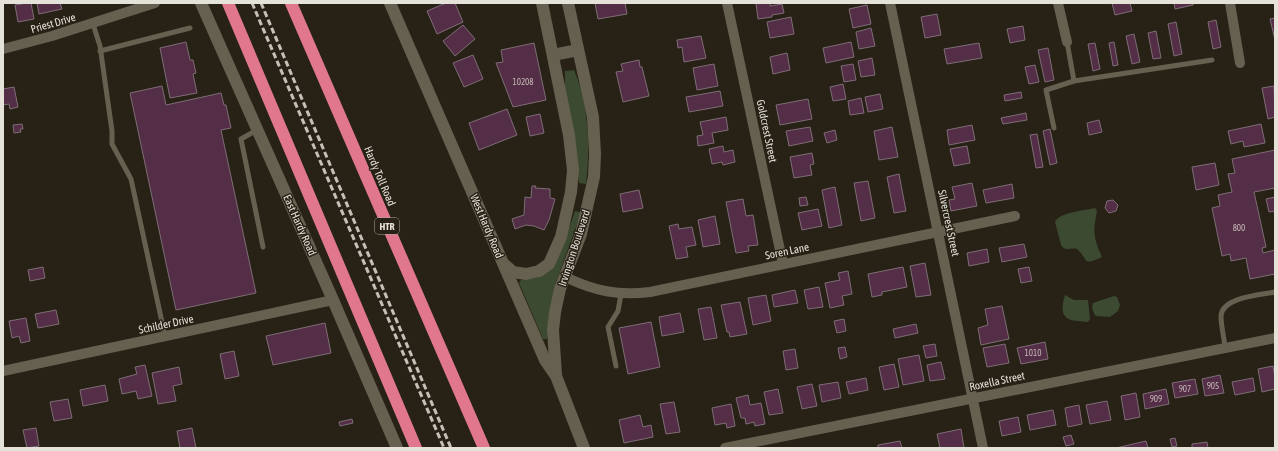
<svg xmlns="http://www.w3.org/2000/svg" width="1278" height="451" font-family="'Asap Condensed',sans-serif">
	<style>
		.green { fill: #3b4a30 }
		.building { fill: #542e46; stroke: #7d6d76 }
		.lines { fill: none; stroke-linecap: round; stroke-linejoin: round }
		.service { stroke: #666051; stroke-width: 5 }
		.minor { stroke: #666051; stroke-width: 10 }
		.secondary { stroke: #666051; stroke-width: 12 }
		.motorway { stroke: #e0778c; stroke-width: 12 }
		.rail { stroke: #c5c1b8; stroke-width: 3; stroke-dasharray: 6 3; stroke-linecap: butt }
		.labels { text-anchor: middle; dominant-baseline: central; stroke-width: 3; stroke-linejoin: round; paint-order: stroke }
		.number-label { font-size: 9px; fill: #c1b5b4 }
		.shield { fill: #272215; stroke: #aca89e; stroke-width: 1 }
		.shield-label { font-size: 10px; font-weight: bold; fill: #e5e2d9 }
		.street-label { font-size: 11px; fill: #e5e2d9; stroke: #272215 }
	</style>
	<rect width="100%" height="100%" fill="#272215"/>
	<g class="green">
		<path d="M574,70C585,95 589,127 588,155C588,165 587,174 586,184L579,183L565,91V71Z"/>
		<path d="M1095,208L1097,211C1093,233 1093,236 1102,257C1081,267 1089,259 1077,249C1071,247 1065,252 1061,245L1055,222C1059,212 1084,211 1095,208Z"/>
		<polygon points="575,211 580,212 579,219 556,282 549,313 547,339 543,339 519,283 521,280 529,279 537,277 566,237"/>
		<path d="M1065,295L1074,300H1088L1090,319L1088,322C1084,322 1082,321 1078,321C1060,320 1061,309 1065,295Z"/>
		<path d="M1114,296L1117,297L1120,305L1118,311L1110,317L1096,316C1093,313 1091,307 1093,303Z"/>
	</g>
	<g class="building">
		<polygon points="27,3 31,3 34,19 18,22 15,5"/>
		<polygon points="37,3 60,3 62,9 39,14"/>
		<polygon points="446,3 455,3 463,22 437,34 427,11"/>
		<polygon points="595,3 625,3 627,14 598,19"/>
		<polygon points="756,3 770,3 770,6 782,4 784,13 772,15 772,17 758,19"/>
		<polygon points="1112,3 1130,3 1132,11 1115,15"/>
		<polygon points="1174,3 1193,3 1193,5 1175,9"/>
		<polygon points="867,5 871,24 853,28 849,9"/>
		<polygon points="937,14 941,35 925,38 921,17"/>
		<polygon points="791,17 794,34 770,38 767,22"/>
		<polygon points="1275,18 1275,40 1270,19"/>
		<polygon points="1216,20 1221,47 1213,49 1208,22"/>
		<polygon points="1176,22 1182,54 1174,56 1168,24"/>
		<polygon points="463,25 475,39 455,56 443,41"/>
		<polygon points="1023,26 1025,40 1010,43 1007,29"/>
		<polygon points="871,28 875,46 859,49 856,32"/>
		<polygon points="1156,31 1161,58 1153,59 1148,33"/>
		<polygon points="1134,34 1140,62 1132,64 1126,36"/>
		<polygon points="701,36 706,58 684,62 682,47 678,48 677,40"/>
		<polygon points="186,42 190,60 193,60 196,73 193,74 197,93 170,98 160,48"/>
		<polygon points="851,42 854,57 826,63 823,48"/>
		<polygon points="1114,42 1118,65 1113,66 1109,43"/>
		<polygon points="534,43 546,100 513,107 496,63 503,62 501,50"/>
		<polygon points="979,43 982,58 947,64 944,49"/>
		<polygon points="1095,43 1100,69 1093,71 1088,44"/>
		<polygon points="1048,48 1054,80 1045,82 1038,50"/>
		<polygon points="787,53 790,70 773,74 770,57"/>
		<polygon points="473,55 483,79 464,87 453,63"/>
		<polygon points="872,58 875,75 861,77 858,61"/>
		<polygon points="639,60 640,67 642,67 649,96 623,102 616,72 623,71 621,64"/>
		<polygon points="714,64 718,86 697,90 693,68"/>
		<polygon points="853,64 856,80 844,82 841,66"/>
		<polygon points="1035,65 1039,82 1029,84 1025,67"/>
		<polygon points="843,84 846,99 833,101 830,87"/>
		<polygon points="162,86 166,105 221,93 224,105 226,105 231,128 221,130 256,293 176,310 130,93"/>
		<polygon points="1274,86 1275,117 1268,119 1262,88"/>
		<polygon points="14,87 18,107 10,109 9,104 3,105 3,89"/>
		<polygon points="720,91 723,106 689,112 686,97"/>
		<polygon points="1021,92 1022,98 1005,101 1004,95"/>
		<polygon points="880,94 883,109 868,112 865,97"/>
		<polygon points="861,98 864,113 850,115 848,101"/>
		<polygon points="808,99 812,119 780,125 776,105"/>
		<polygon points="507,109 517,135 479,150 469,123"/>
		<polygon points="1026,113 1027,120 1003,124 1001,118"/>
		<polygon points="540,114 544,133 530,136 526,117"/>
		<polygon points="726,117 728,130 712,133 714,143 698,146 697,136 703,135 700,122"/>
		<polygon points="1099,120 1102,132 1089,135 1087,123"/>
		<polygon points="22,124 23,129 20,129 21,132 14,133 13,125"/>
		<polygon points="1261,124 1265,143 1244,147 1243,141 1231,144 1228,131"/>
		<polygon points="972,125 975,140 949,145 947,130"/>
		<polygon points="810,127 813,141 789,146 786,131"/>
		<polygon points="892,127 898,157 879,160 874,131"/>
		<polygon points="1050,129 1057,163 1050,165 1043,131"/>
		<polygon points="835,130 837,140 827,143 824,133"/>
		<polygon points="1037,134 1043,167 1036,168 1030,135"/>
		<polygon points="723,146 724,152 733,150 735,162 723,165 722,162 712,164 709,149"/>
		<polygon points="967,146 970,163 954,166 950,149"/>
		<polygon points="1275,150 1275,188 1254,192 1266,247 1262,248 1263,253 1275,250 1275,274 1250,279 1246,258 1231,261 1230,254 1222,256 1212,208 1220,206 1218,195 1232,192 1228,174 1235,173 1232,159"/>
		<polygon points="812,153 814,164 810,165 812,175 794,178 790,157"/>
		<polygon points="1215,163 1219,185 1196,190 1192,167"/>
		<polygon points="899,174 906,211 894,213 887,177"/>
		<polygon points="868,181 875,218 861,221 854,183"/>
		<polygon points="972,183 977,206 951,211 949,200 955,199 952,187"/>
		<polygon points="1012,184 1014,198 986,203 983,190"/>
		<polygon points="532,186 536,186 535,188 550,189 550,198 555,199 549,220 544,230 534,226 526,225 515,229 512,219 524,215 525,197 531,198"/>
		<polygon points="835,187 842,225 829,228 822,190"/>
		<polygon points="639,190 643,208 623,212 620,194"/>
		<polygon points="806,197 808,205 800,206 799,198"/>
		<polygon points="1275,197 1275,211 1269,212 1266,199"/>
		<polygon points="743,199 746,216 753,215 758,245 748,246 749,251 736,253 726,202"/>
		<polygon points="1113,200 1118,205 1116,211 1109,213 1105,208 1107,201"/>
		<polygon points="818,209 822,226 802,230 798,213"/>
		<polygon points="715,216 720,244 703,247 698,220"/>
		<polygon points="678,224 679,229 692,227 696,245 686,247 688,257 676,259 669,226"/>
		<polygon points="1024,244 1027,257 1002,262 999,248"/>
		<polygon points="987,249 989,262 969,266 967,253"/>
		<polygon points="925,263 931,295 916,297 910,266"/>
		<polygon points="43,267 45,278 30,281 28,270"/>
		<polygon points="903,267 907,287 882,292 882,295 872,297 868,274"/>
		<polygon points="1029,267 1032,281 1021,283 1018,269"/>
		<polygon points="848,271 852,294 842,296 844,305 830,308 825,283 840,280 838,273"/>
		<polygon points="819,287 823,307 808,309 804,290"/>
		<polygon points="795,290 798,303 774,307 772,295"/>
		<polygon points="766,295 771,321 753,325 748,298"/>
		<polygon points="740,302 747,334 730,337 729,332 727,332 721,305"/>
		<polygon points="1002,306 1009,339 981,345 978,328 988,325 985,309"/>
		<polygon points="711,307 717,338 704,340 698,309"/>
		<polygon points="56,310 59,324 38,328 35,314"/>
		<polygon points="680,313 684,332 662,336 659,317"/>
		<polygon points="26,318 30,341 21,343 19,336 12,338 9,321"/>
		<polygon points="844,319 846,331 837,333 834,321"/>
		<polygon points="651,322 660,367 628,374 619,328"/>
		<polygon points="325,323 331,353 273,365 266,336"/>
		<polygon points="916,324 918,333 895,338 893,329"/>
		<polygon points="1045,342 1048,359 1021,364 1017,348"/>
		<polygon points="935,344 937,356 926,358 923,346"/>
		<polygon points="1005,344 1009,363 987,367 983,348"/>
		<polygon points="845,347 847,357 840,359 838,348"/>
		<polygon points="795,349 798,368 786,370 783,351"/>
		<polygon points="234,351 239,376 225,379 220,354"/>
		<polygon points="919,355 924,381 903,385 898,359"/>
		<polygon points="941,362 945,379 930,381 927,365"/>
		<polygon points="894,364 899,387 884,390 879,367"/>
		<polygon points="145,365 152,396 138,399 136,391 122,394 119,379 137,374 135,367"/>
		<polygon points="1273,366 1275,378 1275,389 1262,392 1258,369"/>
		<polygon points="179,367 182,384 173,386 176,401 158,404 152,373"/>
		<polygon points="1220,375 1224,393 1205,396 1202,379"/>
		<polygon points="866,378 868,390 849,394 846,382"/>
		<polygon points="1253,378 1255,391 1235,395 1232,382"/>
		<polygon points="1195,379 1198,394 1175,398 1172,383"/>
		<polygon points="838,382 841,398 822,402 819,385"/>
		<polygon points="812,384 817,406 802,409 797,387"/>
		<polygon points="105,385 108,401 83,406 80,390"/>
		<polygon points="778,389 783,413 769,415 764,392"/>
		<polygon points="1166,389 1169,404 1145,409 1143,394"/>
		<polygon points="1136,393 1140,417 1125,420 1121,396"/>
		<polygon points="748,395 750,405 761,403 765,424 755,426 754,422 746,424 745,418 741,418 736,398"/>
		<polygon points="68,399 72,418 54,421 50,402"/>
		<polygon points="1107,401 1111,420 1090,424 1086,405"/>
		<polygon points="674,402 680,432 666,434 660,404"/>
		<polygon points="731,404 735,426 727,428 726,423 715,425 712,408"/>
		<polygon points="1079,405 1082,424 1068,427 1065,408"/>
		<polygon points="1053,410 1056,425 1030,430 1027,415"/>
		<polygon points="640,415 643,427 651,425 653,437 624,443 619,420"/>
		<polygon points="1018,417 1021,432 1002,436 999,421"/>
		<polygon points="352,419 353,423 340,426 339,422"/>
		<polygon points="36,428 39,446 27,448 23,430"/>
		<polygon points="192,428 196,448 180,448 177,431"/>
		<polygon points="961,429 964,448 940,448 937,434"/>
		<polygon points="1071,435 1074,444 1066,446 1063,437"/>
		<polygon points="1175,438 1177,446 1172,447 1170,439"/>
		<polygon points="900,441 902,448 878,448 878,445"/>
		<polygon points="1146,441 1148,448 1116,448"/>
		<polygon points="1207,442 1208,448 1192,448 1192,444"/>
	</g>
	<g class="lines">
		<g class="service">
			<polyline points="93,24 100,46 112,131 112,144 131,179 165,336"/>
			<polyline points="1067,42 1074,81"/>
			<polyline points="100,51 190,28"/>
			<polyline points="1054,128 1046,90 1074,81 1212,60"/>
			<polyline points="257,130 241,139 263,247"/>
			<path d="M1225,347C1224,337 1221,326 1221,316C1222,297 1261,295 1275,292"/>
			<polyline points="616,366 608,327 618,311 621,294"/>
		</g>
		<g class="minor">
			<polyline points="727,3 783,264"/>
			<polyline points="890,3 983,448"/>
			<polyline points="1058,3 1067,42"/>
			<polyline points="1230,3 1240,63"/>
			<polyline points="3,49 52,36 155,3"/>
			<path d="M565,277C595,291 617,296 650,292L1015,216"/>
			<polyline points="3,371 333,300"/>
			<path d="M725,448C908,412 1091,374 1275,338"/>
		</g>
		<g class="secondary">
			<polyline points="201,3 333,300 397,448"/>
			<polyline points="390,3 545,360 556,376 584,448"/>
			<polyline points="553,55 578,50"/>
			<polyline points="504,264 513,272 526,274 539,271 549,264 561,237 571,192 573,170 569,135 542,3"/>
			<polyline points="556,375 553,330 555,312 560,289 581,234 594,177 595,154 593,117 568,3"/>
		</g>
		<g class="motorway">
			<polyline points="228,3 416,448"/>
			<polyline points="291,3 484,448"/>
		</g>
		<g class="rail">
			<polyline points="252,3 444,448"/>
			<polyline points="261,3 451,448"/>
		</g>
	</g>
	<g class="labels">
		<g class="number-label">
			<text x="523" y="82">10208</text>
			<text x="1239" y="228">800</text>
			<text x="1033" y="353">1010</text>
			<text x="1213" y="386">905</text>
			<text x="1185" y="389">907</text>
			<text x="1156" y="399">909</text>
		</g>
		<rect class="shield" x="375" y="218" width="24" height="16" rx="3"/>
		<g class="shield-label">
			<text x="387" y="226">HTR</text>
		</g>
		<g class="street-label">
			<text transform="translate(53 23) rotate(-16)">Priest Drive</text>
			<text transform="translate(767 131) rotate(78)">Goldcrest Street</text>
			<text transform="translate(380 176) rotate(67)">Hardy Toll Road</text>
			<text transform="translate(949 223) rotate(78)">Silvercrest Street</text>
			<text transform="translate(300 225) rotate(66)">East Hardy Road</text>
			<text transform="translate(487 226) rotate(67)">West Hardy Road</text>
			<text transform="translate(574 248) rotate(-72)">Irvington Boulevard</text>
			<text transform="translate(787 251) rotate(-12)">Soren Lane</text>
			<text transform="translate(166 324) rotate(-12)">Schilder Drive</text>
			<text transform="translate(997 381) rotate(-12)">Roxella Street</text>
		</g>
	</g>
	<rect width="1278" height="451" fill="none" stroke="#e5e2d9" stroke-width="8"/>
</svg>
